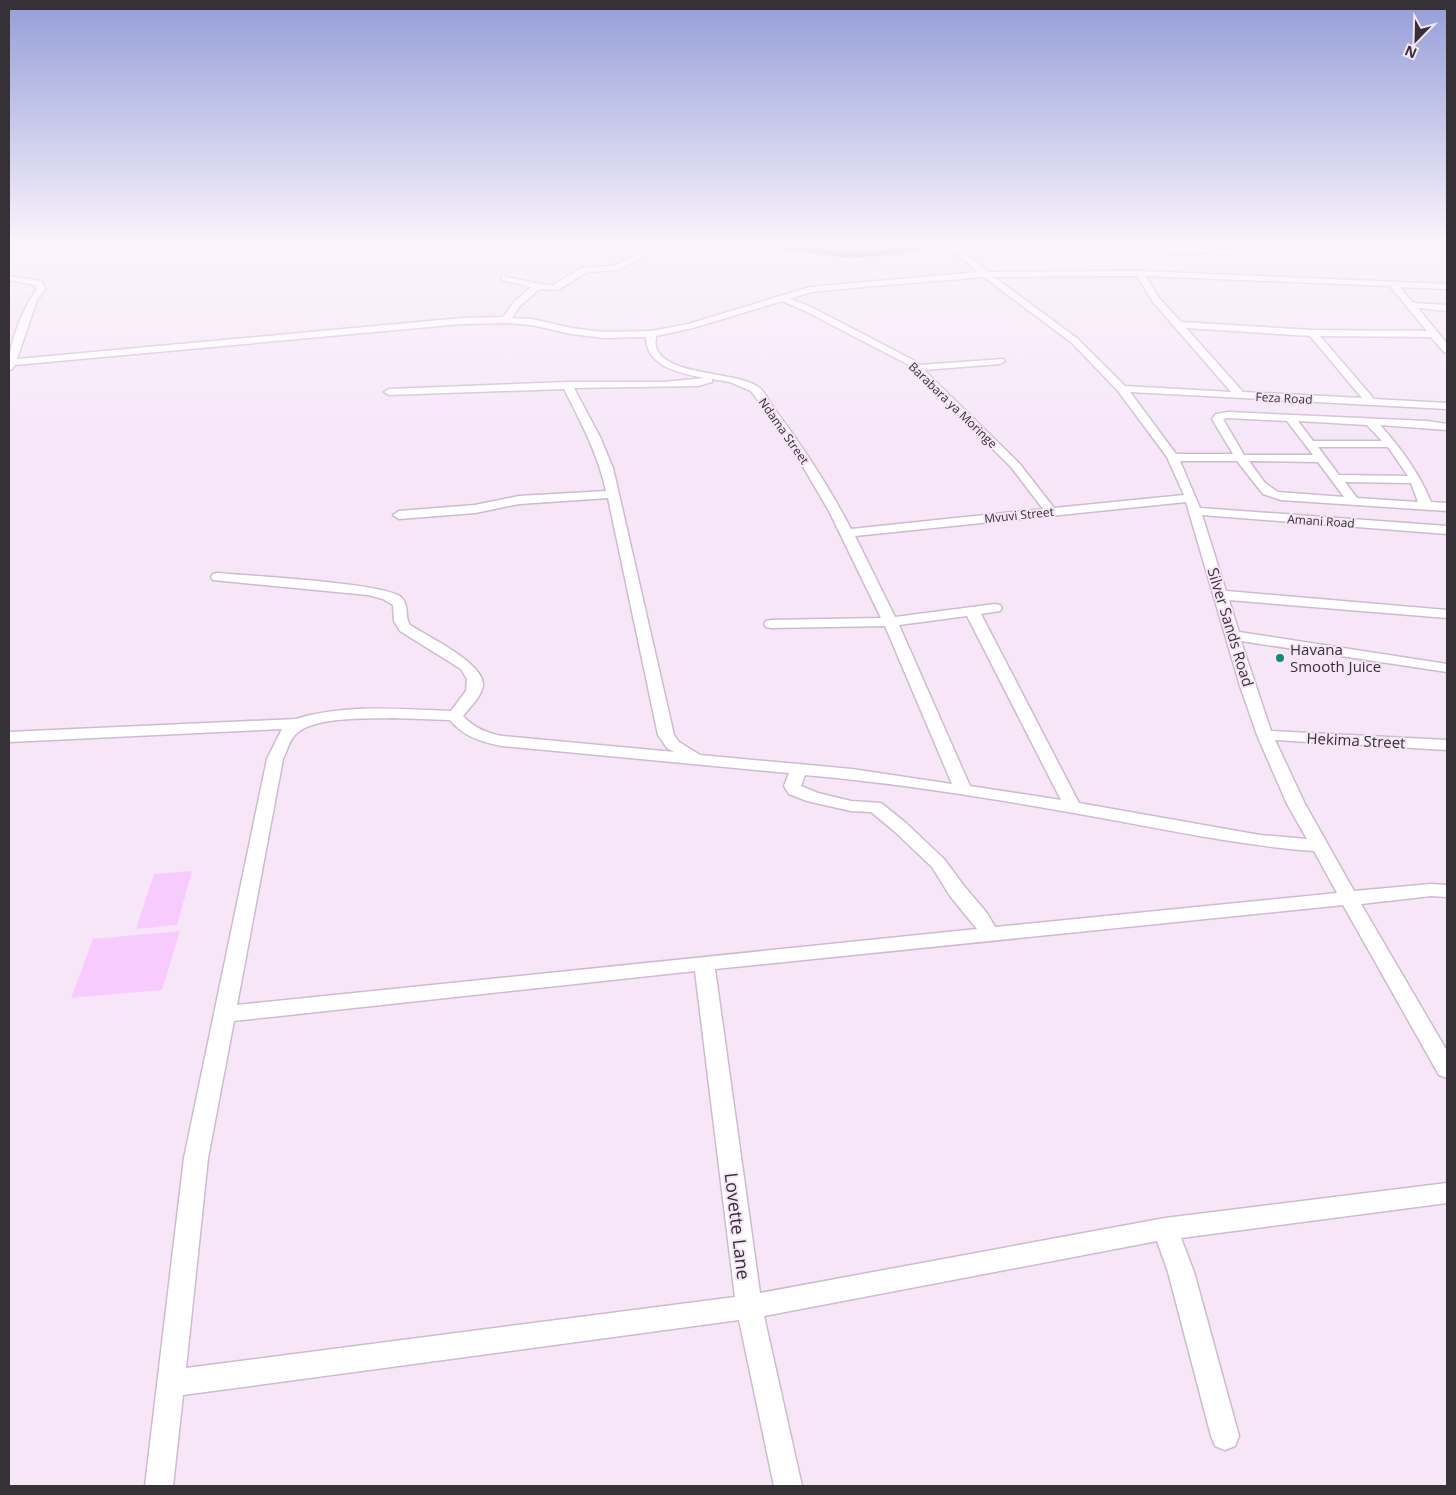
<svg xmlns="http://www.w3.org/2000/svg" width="1456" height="1495" font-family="'Open Sans',sans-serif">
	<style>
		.green { fill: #f8cbff }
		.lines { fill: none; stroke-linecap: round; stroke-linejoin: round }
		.river { fill: #b77bc0; fill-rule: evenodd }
		.minor-casing { stroke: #ccbcce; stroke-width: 3 }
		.minor { fill: #fff; fill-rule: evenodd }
		.poi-dot { fill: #0f8c71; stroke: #f6e6f8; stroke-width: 2 }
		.labels { text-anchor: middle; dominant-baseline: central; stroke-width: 4; stroke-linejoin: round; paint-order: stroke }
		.far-street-label { font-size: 12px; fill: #363037; stroke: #f6e6f8 }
		.street-label { font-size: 15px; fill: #363037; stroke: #f6e6f8 }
		.poi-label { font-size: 15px; fill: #363037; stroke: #f6e6f8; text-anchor: start }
		.near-street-label { font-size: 18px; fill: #363037; stroke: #f6e6f8 }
	</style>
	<rect width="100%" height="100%" fill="#f6e6f8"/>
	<g class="green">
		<polygon points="192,871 177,925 136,929 154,874"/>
		<polygon points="180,931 162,990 71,998 93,939"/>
	</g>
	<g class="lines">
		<polygon class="river" points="742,242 780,242 851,252 900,248 931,242 954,242 949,245 900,254 851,258 747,245"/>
		<g class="minor-casing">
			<g id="minor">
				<path d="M944,242H953L988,272L1140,271L1447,284V289L1400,287L1413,303L1447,305V311L1418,308L1447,344V353L1444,352L1431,337L1320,336L1374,399L1447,403V409L1130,392L1176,454H1233L1212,419L1216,414L1228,412L1427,421L1447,424V430L1380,425C1401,448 1419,473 1431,502L1447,503V511L1281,500L1263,494L1237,461H1180L1200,508L1447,526V534L1202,515L1226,591L1447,610V618L1229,600L1239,632L1447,664V672L1241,641L1271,731L1447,740V750L1275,740L1305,804L1354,891L1431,884L1447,885V897L1431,896L1361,904L1447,1051V1078L1439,1075L1343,905L715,969L760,1293L1165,1218L1447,1183V1203L1181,1238L1194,1272L1239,1436L1235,1446L1225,1450L1215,1446L1211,1436L1168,1272L1157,1241L764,1316L802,1486H774L739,1320L183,1395L173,1486H145L184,1158L267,759L282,729L9,742V732L296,719C343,704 401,709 451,711L466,691L467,679L461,669L400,631L394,621L393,605L383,599L368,595L213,580L211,577L213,574L218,573C247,576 385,583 401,597C410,606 404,616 410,625C427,636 486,664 483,686C481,697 470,707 463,716C474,728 487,733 502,736L674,752L667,748L658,735L608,498L519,504L475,513L399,519L393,515L399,511L475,505L519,496L606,491C598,454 581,422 564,389L389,395L384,392L389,389L567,382H664L704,378C680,373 646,367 646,337L604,338L571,334L532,325L506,323L462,324L15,365L12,369L9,370C7,347 23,308 37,289L35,285L9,280V276L42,281L45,289L37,300L17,359L462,318L503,317L513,303L531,287L502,280V276L544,285H553L582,268L612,266L645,251L649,253L648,255L617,270L587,272L558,290L539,289L519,307L512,318L532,319L571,328L604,332L651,331L688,324L810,287L978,272ZM1137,276L1153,302L1231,392L1125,386L1078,339L994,277ZM1146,276L1390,286L1427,331L1313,330L1181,322L1159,298ZM984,277L1072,343L1118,391L1167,457L1184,495L1054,508L1019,463L924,370L1000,364L1005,361L1003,359L919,365L913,360L811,307L790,299L811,292L874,286ZM782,301L805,311L907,364L1011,467L1043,509L851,529C829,487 804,448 775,410C770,403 764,390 757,386C733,371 665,376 656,347C655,344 656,339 656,336L693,328ZM1186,328L1310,336L1362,398L1243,392ZM712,379L730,382L751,391L789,443L829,511L881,618L771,620L766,621L764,624L766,627L771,628L885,626L952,784L852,769L700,755L679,742L674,735L613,468L600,437L574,388L698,386L712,382ZM1228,418L1287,421L1313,455H1244L1223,419ZM1298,421L1367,425L1382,441H1313ZM1318,447H1388L1408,476L1339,475ZM1249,461L1318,462L1344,497L1278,492L1265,483ZM1345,482L1411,483L1418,502L1357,498ZM1186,502L1240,686L1257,735L1287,804L1307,839L1260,835L1079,803L981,614L1000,611L1002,608L1000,605L995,604L895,617L855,536ZM967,616L1061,800L970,786L899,625ZM392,718L450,720C464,737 482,742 502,746L789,773L784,786L789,794L807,801L851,811L871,812L894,831L932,867L950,896L977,929L237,1005L283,759C287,751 289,741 295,735C312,716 367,719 392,718ZM805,775C895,783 985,797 1074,813C1154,827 1233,845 1314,851L1337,893L995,927L987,913L964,886L944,859L906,823L881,803L851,801L818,793L801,786ZM695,971L735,1297L186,1368L208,1158L234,1021Z"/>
				<polygon points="1109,245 1232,250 1236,252 1232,254 1112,249 1108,247"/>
			</g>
		</g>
		<use href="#minor" class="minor"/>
	</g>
	<linearGradient id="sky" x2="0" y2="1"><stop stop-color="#949dd8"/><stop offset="0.54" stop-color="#fbf4fc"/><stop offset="1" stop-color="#fbf4fc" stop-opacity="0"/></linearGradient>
	<rect width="1456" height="451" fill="url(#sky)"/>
	<circle class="poi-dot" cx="1280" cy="658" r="5"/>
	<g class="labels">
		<g class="far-street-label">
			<text transform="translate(1284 398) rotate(3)">Feza Road</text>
			<text transform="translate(953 405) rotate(44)">Barabara ya Moringe</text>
			<text transform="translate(784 431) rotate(55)">Ndama Street</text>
			<text transform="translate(1019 515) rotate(-6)">Mvuvi Street</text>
			<text transform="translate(1321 521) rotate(4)">Amani Road</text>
		</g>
		<g class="street-label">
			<text transform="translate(1231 627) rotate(73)">Silver Sands Road</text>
			<text transform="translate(1356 740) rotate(3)">Hekima Street</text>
		</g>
		<g class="poi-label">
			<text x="1290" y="649">Havana<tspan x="1290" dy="17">Smooth Juice</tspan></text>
		</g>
		<g class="near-street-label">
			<text transform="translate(738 1226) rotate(83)">Lovette Lane</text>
		</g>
	</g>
	<rect width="1456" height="1495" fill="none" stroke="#363037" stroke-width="20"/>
	<g transform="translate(1416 40) rotate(203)" stroke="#f6e6f8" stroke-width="4" paint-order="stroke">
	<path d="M0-4L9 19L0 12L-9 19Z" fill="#363037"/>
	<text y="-8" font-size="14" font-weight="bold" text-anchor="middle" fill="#363037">N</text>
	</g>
</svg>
